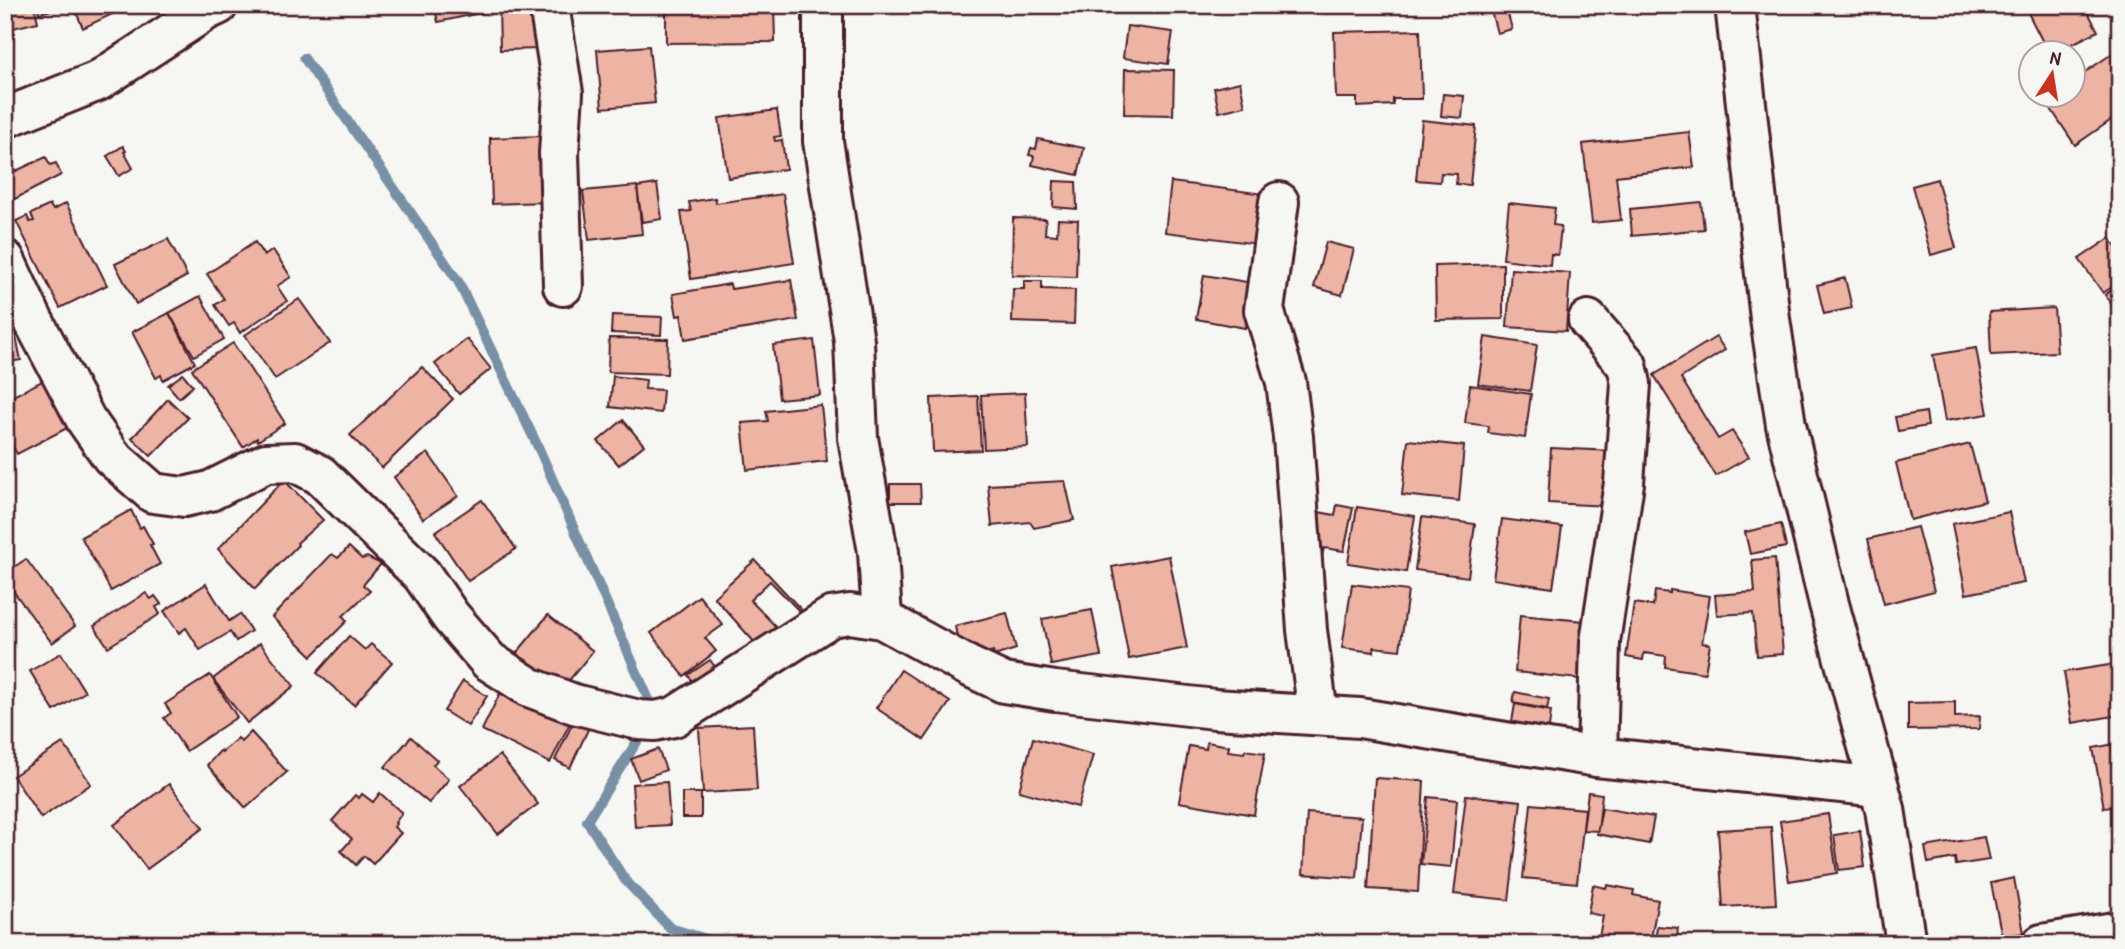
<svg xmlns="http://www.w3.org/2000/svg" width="2125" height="949" font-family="'Patrick Hand',sans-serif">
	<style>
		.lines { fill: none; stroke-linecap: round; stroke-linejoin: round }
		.stream { stroke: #7790a5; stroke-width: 10 }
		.building { fill: #edb4a4; stroke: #4a1f2b; stroke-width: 2; fill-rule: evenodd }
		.minor-casing { stroke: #4a1f2b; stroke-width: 44 }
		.minor { stroke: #f6f6f2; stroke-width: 38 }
	</style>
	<rect width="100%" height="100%" fill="#f6f6f2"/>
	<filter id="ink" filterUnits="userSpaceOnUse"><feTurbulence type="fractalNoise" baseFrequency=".0143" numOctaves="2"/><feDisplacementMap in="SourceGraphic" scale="14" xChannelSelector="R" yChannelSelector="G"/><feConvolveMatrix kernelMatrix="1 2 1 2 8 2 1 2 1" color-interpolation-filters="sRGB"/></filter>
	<g filter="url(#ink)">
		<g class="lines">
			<g class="stream">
				<polyline points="304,58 458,281 540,451 653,709"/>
				<polyline points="643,732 587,821 625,880 670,928 723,944"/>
			</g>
		</g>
		<g class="building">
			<polygon points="5,5 34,5 38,22 5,30"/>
			<polygon points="37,5 55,5 56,9 39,13"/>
			<polygon points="73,5 131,5 83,28"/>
			<polygon points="160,5 186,5 166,16"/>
			<polygon points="434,5 493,5 494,10 438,22"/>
			<polygon points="499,5 540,5 541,49 500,50"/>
			<polygon points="666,5 774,5 775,42 666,43"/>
			<polygon points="869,5 975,5 975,9 869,11"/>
			<polygon points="1518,5 1582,5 1518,10"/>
			<polygon points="2024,5 2084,5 2098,31 2056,52 2048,52"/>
			<polygon points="1506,7 1512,29 1497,33 1491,11"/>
			<polygon points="1127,26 1173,32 1168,64 1123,58"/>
			<polygon points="1420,30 1422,99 1393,99 1393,105 1357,107 1357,98 1336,98 1334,32"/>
			<polygon points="649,46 655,103 602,108 597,50"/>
			<polygon points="2119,49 2120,114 2075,145 2045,100 2053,94 2072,94 2072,81"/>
			<polygon points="1125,69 1174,70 1173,115 1124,114"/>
			<polygon points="1240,82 1245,106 1219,112 1214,88"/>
			<polygon points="1443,94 1464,96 1462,118 1441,116"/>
			<polygon points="777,110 781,136 774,137 775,141 782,140 786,169 728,178 719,118"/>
			<polygon points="1422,120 1476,126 1470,185 1456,184 1457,174 1441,173 1440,182 1416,180"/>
			<polygon points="1689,132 1694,167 1616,176 1621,220 1592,223 1583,144"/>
			<polygon points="542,136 544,202 492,204 490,138"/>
			<polygon points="1038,139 1084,148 1078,175 1032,165 1034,156 1029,155 1031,148 1036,149"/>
			<polygon points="123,146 126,151 124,152 133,168 119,176 107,156"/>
			<polygon points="46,157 50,165 56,163 61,175 5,204 5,176"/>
			<polygon points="1937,179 1956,248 1931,255 1912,186"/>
			<polygon points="1054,181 1076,182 1077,209 1053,207"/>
			<polygon points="1171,182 1265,194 1258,244 1165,232"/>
			<polygon points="657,184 662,219 642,222 637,187"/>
			<polygon points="637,186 642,234 589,240 583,191"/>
			<polygon points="783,194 794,263 691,279 681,212 691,211 689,202 715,198 716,203"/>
			<polygon points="1701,202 1704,229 1632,236 1630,209"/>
			<polygon points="66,203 107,285 60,308 16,221 27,216 30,222 34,221 31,214 50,205 53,210"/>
			<polygon points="1509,203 1555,208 1553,225 1561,226 1558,255 1551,254 1550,265 1503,259"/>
			<polygon points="1013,218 1046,219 1045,234 1057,235 1058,219 1078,220 1076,277 1012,275"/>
			<polygon points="2110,238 2120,253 2120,282 2103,293 2079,259"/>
			<polygon points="168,239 187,276 136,304 115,264"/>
			<polygon points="255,242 264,256 273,250 291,277 277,286 287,301 240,333 234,323 229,326 215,305 224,299 207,274"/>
			<polygon points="1326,242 1354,249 1342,295 1314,287"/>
			<polygon points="1503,264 1503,319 1436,320 1435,266"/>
			<polygon points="1511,269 1570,273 1566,331 1507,327"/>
			<polygon points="1204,275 1253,283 1245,328 1196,319"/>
			<polygon points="1845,278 1852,308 1824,314 1817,285"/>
			<polygon points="791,280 798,320 685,339 681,315 677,316 673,294 730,284 731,289"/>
			<polygon points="1024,281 1042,281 1042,289 1075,290 1074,324 1012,322 1013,289 1024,289"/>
			<polygon points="2120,284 2120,310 2117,312 2105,295"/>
			<polygon points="200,296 224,339 194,356 169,313"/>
			<polygon points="299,299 330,343 275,379 245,335"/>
			<polygon points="2054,308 2057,352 1991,355 1989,312"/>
			<polygon points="10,309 21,360 5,363 5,310"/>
			<polygon points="169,313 195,363 163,380 161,375 156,378 132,332"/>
			<polygon points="612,315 662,317 661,335 611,333"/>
			<polygon points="1485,337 1537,345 1530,391 1478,384"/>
			<polygon points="1716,337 1725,350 1681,378 1718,439 1732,431 1749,457 1716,476 1654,375"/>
			<polygon points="609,338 668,339 667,374 608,372"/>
			<polygon points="467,339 491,369 459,394 435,364"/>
			<polygon points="814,340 820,395 779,399 773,345"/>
			<polygon points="233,343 285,423 258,441 257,438 243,447 192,369"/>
			<polygon points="1976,348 1988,414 1945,421 1933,355"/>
			<polygon points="422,367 453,399 382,468 350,435"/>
			<polygon points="183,374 193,386 179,398 168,385"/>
			<polygon points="613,376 646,380 645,389 663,390 661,413 610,407"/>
			<polygon points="44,380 69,427 17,454 5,433 5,400"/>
			<polygon points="1470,385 1531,394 1525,438 1488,433 1489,426 1465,423"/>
			<polygon points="1025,393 1028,447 984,449 981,395"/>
			<polygon points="978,396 981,450 933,452 931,398"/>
			<polygon points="168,399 188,418 151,456 132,438"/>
			<polygon points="821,405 827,461 747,470 742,423 768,421 766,411"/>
			<polygon points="1926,412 1928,426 1898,431 1895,417"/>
			<polygon points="623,420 644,445 619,465 598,441"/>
			<polygon points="1408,440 1464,446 1459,501 1402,495"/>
			<polygon points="1970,444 1985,501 1910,520 1896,463"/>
			<polygon points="1551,448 1612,451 1609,506 1548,503"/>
			<polygon points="428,453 458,496 423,519 394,477"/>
			<polygon points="284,480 323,520 297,543 298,545 255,589 218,549"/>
			<polygon points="1065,481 1074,520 1034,528 1030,522 992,526 988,485"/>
			<polygon points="890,484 920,484 921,502 890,502"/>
			<polygon points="482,500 516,549 468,581 435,532"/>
			<polygon points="1337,505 1353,508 1344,551 1324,548 1321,560 1314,558 1320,521 1311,519 1313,511 1335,515"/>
			<polygon points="1357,507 1415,516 1406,572 1348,563"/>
			<polygon points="131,510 140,528 143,526 153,544 150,545 160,564 111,591 81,537"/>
			<polygon points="2009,512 2024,583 1966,594 1952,524"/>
			<polygon points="1422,517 1475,524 1468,577 1415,570"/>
			<polygon points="1502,519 1562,527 1553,588 1493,579"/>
			<polygon points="1781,524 1786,547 1750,554 1745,532"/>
			<polygon points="1917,527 1934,591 1884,604 1868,539"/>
			<polygon points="349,547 362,559 367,557 381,564 363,585 370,591 343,616 347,621 312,656 272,617 332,554 338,558"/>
			<polygon points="1169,556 1187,648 1129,659 1112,567"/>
			<polygon points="1775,558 1783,654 1757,656 1753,613 1717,615 1715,595 1755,592 1752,560"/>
			<polygon points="26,559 75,626 52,643 5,580 5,573"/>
			<path d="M755,560L807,616L765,654L714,597ZM770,581L804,616L784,635L750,600Z"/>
			<polygon points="206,584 229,621 240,614 251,631 236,641 230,632 200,650 186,628 179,633 164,611"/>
			<polygon points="1352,584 1408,591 1400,650 1374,647 1374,652 1342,648"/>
			<polygon points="1670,590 1710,596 1702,643 1710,644 1705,673 1665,667 1666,656 1644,653 1643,660 1626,657 1634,603 1653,606 1655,591 1670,593"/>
			<polygon points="146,593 151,599 155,596 161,604 156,607 160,614 108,647 94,626"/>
			<polygon points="699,596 723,625 705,638 716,651 684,676 651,633"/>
			<polygon points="1092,610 1101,656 1051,665 1042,619"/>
			<polygon points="1007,613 1016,649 994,656 993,651 980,655 976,646 959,649 955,626"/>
			<polygon points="548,615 593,651 558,694 515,655"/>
			<polygon points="1520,615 1583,621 1578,679 1515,672"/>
			<polygon points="349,636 365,650 371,644 392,662 354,705 317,673"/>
			<polygon points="260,643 294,686 247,723 213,679"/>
			<polygon points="61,653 85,692 54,711 30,671"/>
			<polygon points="710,660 724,679 702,695 688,675"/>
			<polygon points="2116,664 2120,691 2120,715 2072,723 2064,672"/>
			<polygon points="901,670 950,702 924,740 876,708"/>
			<polygon points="210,675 237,717 186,751 164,718 171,713 165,704"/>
			<polygon points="463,681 487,696 468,726 444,711"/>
			<polygon points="504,685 572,719 550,763 482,730"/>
			<polygon points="1515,692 1549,699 1547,709 1513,703"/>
			<polygon points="1955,702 1955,717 1980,716 1979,729 1908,730 1908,703"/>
			<polygon points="1515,704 1551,711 1548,736 1511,728"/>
			<polygon points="576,716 591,723 570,768 555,760"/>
			<polygon points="753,725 757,790 703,793 699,728"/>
			<polygon points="251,732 287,772 246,808 207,765 221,750 222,752 238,738 241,742"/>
			<polygon points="411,737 437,760 433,765 449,779 429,803 385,767"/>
			<polygon points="1033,738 1093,755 1078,807 1019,791"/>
			<polygon points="1207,742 1229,746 1228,751 1244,753 1245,750 1265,753 1254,815 1179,802 1189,746 1206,749"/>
			<polygon points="63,743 91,784 41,818 13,776"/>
			<polygon points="2120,743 2120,806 2104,808 2093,748"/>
			<polygon points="658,749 666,770 639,780 631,759"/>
			<polygon points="500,755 538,804 498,834 460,786"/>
			<polygon points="1375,778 1424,781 1418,892 1368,889"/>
			<polygon points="667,782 670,825 635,827 632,784"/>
			<polygon points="169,784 203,828 147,869 114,825"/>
			<polygon points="1588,792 1602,794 1598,831 1583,830"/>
			<polygon points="380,793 402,813 395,823 396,824 394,827 401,833 373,864 364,856 356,865 341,851 352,839 332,821 355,795 359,798 362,794 373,802"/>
			<rect x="682" y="793" width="19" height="25"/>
			<polygon points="1466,795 1521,801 1509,900 1454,894"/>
			<polygon points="1428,797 1457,800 1451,867 1421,864"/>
			<polygon points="1531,804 1585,809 1577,883 1523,878"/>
			<polygon points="1602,808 1654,817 1649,844 1597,834"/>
			<polygon points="1307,813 1362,817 1357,878 1303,874"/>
			<polygon points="1828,814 1837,873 1789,881 1780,821"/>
			<polygon points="1771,827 1776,904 1723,907 1718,830"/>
			<polygon points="1860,831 1865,867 1839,870 1834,835"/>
			<polygon points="1984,837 1989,860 1956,865 1955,858 1928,863 1925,847"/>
			<polygon points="2014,878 2024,933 2002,937 1991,883"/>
			<polygon points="1593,885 1606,888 1607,885 1634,890 1633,895 1658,900 1650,944 1635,944 1599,937 1603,916 1588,913"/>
			<polygon points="1657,926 1678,928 1676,944 1655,944"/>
		</g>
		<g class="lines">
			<g class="minor-casing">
				<g id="minor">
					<polyline points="549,5 563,93 559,153 563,286"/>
					<polyline points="823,5 823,141 854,341 858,438 878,552 882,619"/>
					<polyline points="1735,5 1770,319 1786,425 1829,604 1885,809 1906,944"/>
					<polyline points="5,118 98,81 205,11 218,5"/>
					<polyline points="1279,202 1264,310 1286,382 1293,437 1307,630 1318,715"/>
					<polyline points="5,260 32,318 86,420 112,457 153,493 184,497 210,491 266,463 295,462 320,475 422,575 451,617 489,661 529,687 574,704 639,720 655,721 674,717 831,617 850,614 882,619 968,666 1004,683 1055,691 1215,709 1360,718 1597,757 1879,787"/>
					<polyline points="1588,320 1627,365 1631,384 1624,483 1600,642 1597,757"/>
					<polyline points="2042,944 2120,931"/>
				</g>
			</g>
			<use href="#minor" class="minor"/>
		</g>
	</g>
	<rect width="2125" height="949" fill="none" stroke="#f6f6f2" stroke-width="28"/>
	<rect x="14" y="14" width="2097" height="921" fill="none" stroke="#4a1f2b" stroke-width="2.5" filter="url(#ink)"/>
	<g transform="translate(2052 74) rotate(12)"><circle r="33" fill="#f6f6f2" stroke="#b1a0a2" stroke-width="2"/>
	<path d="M0-5L12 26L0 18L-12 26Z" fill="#c8321e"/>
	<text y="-10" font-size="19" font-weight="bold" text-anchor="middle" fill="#4a1f2b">N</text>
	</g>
</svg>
